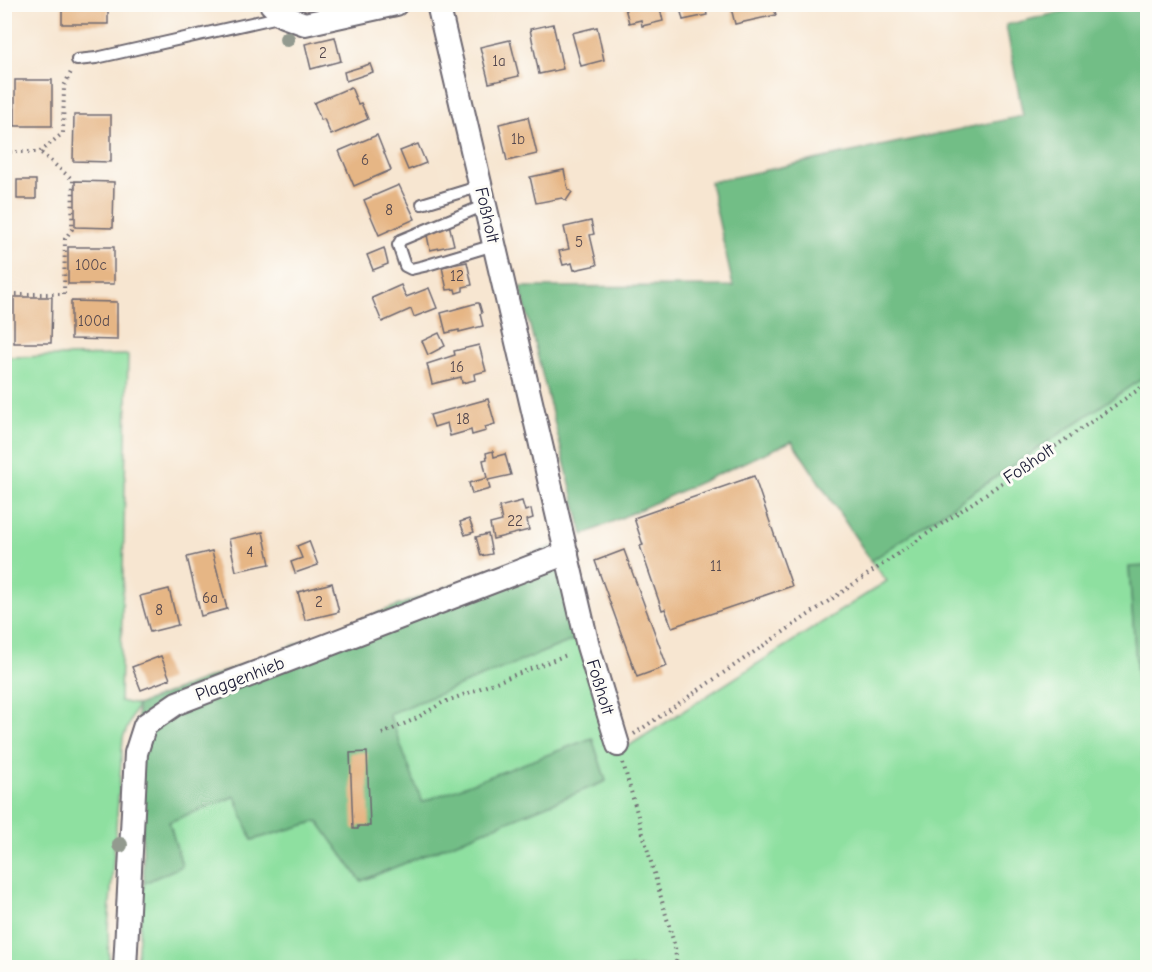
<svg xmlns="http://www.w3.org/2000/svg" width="1152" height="972" font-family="'Comic Neue',sans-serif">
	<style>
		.green { fill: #8ee0a0; stroke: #58816e; stroke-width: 1.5 }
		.forest { fill: #72be86; stroke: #4a7060; stroke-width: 1.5 }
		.building { fill: #e6b685 }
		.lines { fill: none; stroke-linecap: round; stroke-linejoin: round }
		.lane-casing { stroke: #6d6770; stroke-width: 14 }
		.street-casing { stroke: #6d6770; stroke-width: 26 }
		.path { stroke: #6d6770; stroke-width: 4; stroke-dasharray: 1.5 4.5; stroke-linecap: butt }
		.lane { stroke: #fff; stroke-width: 10 }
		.street { stroke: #fff; stroke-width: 22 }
		.tree { fill: #939a8f }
		.labels { text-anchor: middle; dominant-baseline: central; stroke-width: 6; stroke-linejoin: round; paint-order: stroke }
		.number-label { font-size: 15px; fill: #53474e }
		.street-label { font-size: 18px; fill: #22223b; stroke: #fdfcf7 }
	</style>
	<rect width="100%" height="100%" fill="#fdfcf7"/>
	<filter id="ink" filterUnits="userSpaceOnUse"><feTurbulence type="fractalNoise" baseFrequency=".0167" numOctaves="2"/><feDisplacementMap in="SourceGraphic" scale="12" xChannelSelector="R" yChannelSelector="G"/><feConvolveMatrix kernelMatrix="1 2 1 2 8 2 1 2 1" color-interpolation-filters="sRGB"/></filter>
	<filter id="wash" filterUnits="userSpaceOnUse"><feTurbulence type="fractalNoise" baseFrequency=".008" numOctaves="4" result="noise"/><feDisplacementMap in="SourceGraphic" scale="24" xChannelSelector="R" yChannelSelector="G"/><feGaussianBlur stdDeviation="1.35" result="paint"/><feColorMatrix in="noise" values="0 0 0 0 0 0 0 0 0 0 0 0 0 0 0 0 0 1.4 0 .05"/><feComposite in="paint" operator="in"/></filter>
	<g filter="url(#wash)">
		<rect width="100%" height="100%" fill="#f7e6d1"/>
		<g class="green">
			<polygon points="128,355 120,701 137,705 123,738 108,929 109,967 5,967 5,357"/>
			<polygon points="1147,375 1147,566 1129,568 1147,811 1148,965 1144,967 136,968 144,883 182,865 169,822 236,796 252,840 318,821 361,881 606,781 592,738 422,803 389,714 578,638 616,754 887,581 871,561"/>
		</g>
		<g class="forest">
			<polygon points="1095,4 1147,5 1147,375 871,561 792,441 583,535 520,287 733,286 710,182 1023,116 1006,25"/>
			<polygon points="554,546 578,638 389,714 422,802 592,738 606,781 361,881 318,821 252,840 235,796 169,822 182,866 144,883 137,705"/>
			<polygon points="1147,566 1148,566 1147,811 1129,567"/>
		</g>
		<g id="blocks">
			<g class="building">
				<rect x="62" y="4" width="46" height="20"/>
				<polygon points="624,4 659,4 663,21 642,26 641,20 629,23"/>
				<polygon points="679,4 705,4 707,15 683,20"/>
				<polygon points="730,4 773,4 776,15 735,24"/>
				<polygon points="553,24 563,69 539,74 530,29"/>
				<polygon points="597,27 604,60 581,66 572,33"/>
				<polygon points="335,37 341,61 311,69 305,44"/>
				<polygon points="510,40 519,76 489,83 480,47"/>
				<polygon points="370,64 373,72 346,81 344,72"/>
				<rect x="15" y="80" width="37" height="46"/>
				<polygon points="351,87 358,104 361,103 368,119 331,135 324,119 321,120 314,103"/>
				<polygon points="74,115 111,115 111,162 73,161"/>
				<polygon points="528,117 537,154 507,161 499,124"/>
				<polygon points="377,135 391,170 354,186 339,151"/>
				<polygon points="418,144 426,163 408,170 400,151"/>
				<polygon points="564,170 568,189 572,192 566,201 562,198 536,203 530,177"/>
				<rect x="17" y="180" width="19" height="19"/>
				<polygon points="75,181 114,182 113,228 75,227"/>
				<polygon points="399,185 415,219 379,235 364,200"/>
				<polygon points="591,221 594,234 590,235 597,265 574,270 572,263 563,265 559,251 569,249 564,227"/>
				<polygon points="449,224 454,245 430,250 426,230"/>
				<rect x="68" y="247" width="46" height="37"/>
				<polygon points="384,248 388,264 373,270 367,255"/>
				<polygon points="467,262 472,285 463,287 463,291 456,293 455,289 447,290 442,267"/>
				<polygon points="401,285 406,297 429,288 437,308 414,317 411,309 382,322 372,298"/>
				<polygon points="14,297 52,297 51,343 14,343"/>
				<polygon points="71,301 117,302 117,340 71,339"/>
				<polygon points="477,303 479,303 482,313 480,314 483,326 459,332 459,330 446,333 441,313"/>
				<polygon points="439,333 445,346 428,355 422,341"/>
				<polygon points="479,345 486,371 474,374 475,380 462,383 461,377 432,384 427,364 455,355 454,351"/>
				<polygon points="488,399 495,424 485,427 486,431 472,435 471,430 450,436 447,423 434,427 430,415"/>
				<polygon points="493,451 494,457 505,454 511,475 488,480 490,489 472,494 469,483 487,478 483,460 487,459 486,453"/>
				<polygon points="754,476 792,586 672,627 665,609 662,610 640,546 643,545 634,518"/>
				<polygon points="522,501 525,511 531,509 533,518 527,520 529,530 493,539 490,524 502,521 499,507"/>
				<polygon points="469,519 474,532 465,535 460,522"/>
				<polygon points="263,532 270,564 236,571 229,539"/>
				<polygon points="488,534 492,554 481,556 476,537"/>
				<polygon points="309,541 318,565 295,573 291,562 302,558 297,546"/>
				<polygon points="624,550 667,666 637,677 595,561"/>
				<polygon points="212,551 227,609 201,616 187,557"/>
				<polygon points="332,583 339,612 305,620 298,592"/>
				<polygon points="169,589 178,625 150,632 140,596"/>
				<polygon points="161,656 170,679 141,690 132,667"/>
				<polygon points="367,752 370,826 358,826 358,829 353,829 350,753"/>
			</g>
		</g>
	</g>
	<g filter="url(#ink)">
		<use href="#blocks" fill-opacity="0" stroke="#6d6770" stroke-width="1.5"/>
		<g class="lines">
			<g class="lane-casing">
				<g id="lane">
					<polyline points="77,60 96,58 283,16"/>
					<polyline points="422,204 481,186"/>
					<polyline points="485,205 401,240 398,245 405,266 411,269 424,266 494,245"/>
				</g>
			</g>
			<g class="street-casing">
				<g id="street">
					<polyline points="271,4 283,16 305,24 396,4"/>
					<polyline points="438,4 588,646 618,745"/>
					<polyline points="125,968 136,753 145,725 177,703 567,553"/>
				</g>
			</g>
			<g class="path">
				<polyline points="4,152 40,152 63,133 64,86 71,72"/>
				<polyline points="4,294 64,294 65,239 72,229 73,180 40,152"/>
				<polyline points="382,734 415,719 442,703 569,654"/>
				<polyline points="634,734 1148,383"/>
				<polyline points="623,763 675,947 677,968"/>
			</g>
			<use href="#lane" class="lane"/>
			<use href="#street" class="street"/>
		</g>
		<g class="tree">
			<circle cx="287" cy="39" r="8"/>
			<circle cx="120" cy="845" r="8"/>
		</g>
	</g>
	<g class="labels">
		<g class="number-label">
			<text x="323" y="53">2</text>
			<text x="499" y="61">1a</text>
			<text x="518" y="139">1b</text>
			<text x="365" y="160">6</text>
			<text x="389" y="210">8</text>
			<text x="579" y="242">5</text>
			<text x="91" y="265">100c</text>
			<text x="457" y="276">12</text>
			<text x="94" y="321">100d</text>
			<text x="457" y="367">16</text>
			<text x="463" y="419">18</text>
			<text x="515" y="521">22</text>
			<text x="250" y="552">4</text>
			<text x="716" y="566">11</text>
			<text x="210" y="598">6a</text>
			<text x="319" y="602">2</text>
			<text x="159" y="610">8</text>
		</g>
		<g class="street-label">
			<text transform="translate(487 215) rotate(77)">Foßholt</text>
			<text transform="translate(1029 464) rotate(-34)">Foßholt</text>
			<text transform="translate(240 679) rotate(-21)">Plaggenhieb</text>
			<text transform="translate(600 687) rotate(73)">Foßholt</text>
		</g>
	</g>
	<rect width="1152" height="972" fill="none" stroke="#fdfcf7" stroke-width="24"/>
</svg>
